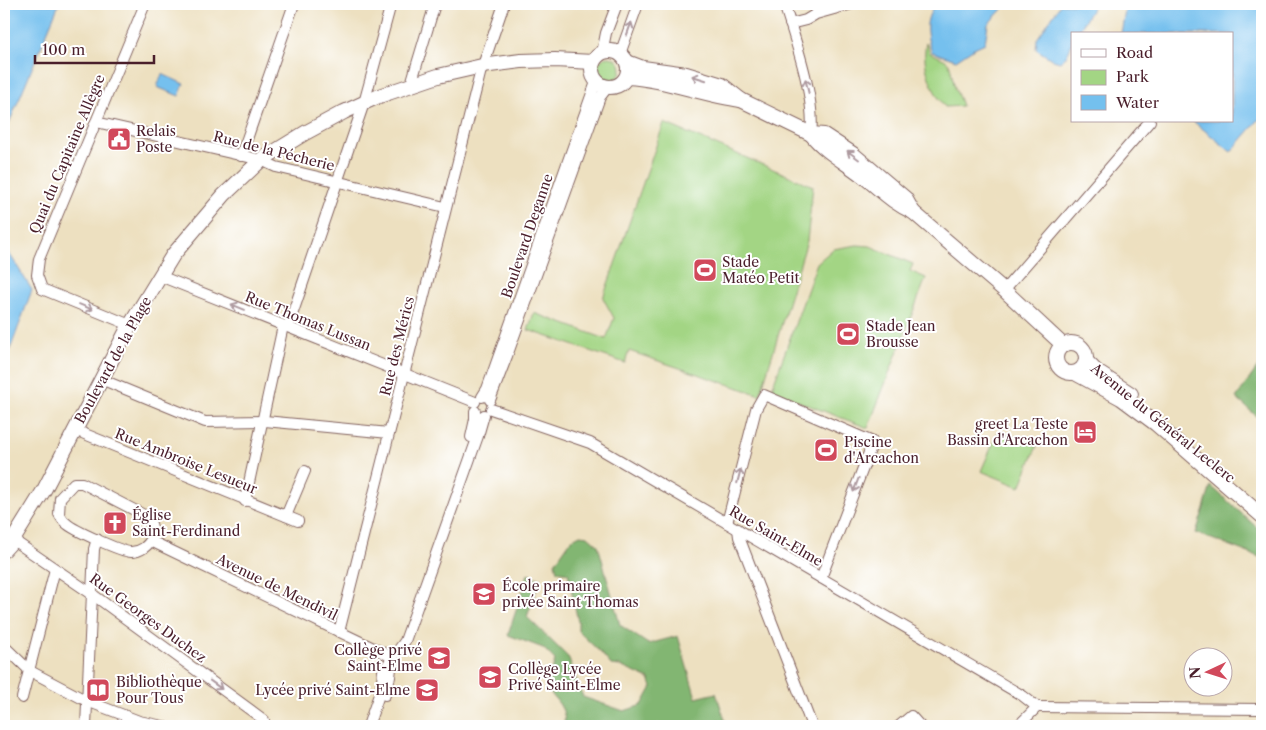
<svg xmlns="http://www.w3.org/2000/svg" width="1266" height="730" font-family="'Libre Caslon Text',serif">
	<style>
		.green { fill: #a3d584; stroke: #767a58 }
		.forest { fill: #82b672; stroke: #666a4e }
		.water { fill: #74c0ee; stroke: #5f708c }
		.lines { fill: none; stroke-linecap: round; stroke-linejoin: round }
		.minor-casing { stroke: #83635f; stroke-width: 12 }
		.major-casing { stroke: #83635f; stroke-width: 16 }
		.minor { stroke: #fff; stroke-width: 10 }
		.major { stroke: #fff; stroke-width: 14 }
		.oneway { stroke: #ae9aa0 }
		.labels { text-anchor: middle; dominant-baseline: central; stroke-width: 4; stroke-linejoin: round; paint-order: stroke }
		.poi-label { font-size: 14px; fill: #4a1f2b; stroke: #fff; text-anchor: start }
		.street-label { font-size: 14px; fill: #4a1f2b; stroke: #fff }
	</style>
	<rect width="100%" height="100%" fill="#fff"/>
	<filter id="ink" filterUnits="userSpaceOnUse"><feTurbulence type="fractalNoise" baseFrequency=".02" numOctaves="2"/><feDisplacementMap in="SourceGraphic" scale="10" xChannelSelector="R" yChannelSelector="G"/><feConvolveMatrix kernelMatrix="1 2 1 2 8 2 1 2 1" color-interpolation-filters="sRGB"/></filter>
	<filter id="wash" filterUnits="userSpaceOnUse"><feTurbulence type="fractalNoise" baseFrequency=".0096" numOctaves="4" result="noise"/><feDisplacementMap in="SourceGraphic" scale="20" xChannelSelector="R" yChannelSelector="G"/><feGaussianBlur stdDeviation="1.12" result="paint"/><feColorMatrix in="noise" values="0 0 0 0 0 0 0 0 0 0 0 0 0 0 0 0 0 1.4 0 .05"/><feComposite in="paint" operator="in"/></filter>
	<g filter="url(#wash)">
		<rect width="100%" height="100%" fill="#ede0c0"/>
		<g class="green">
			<path d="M926,43L930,53C954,63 948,60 954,84C955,91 960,98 962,106L945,107C932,91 921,64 926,43Z"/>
			<circle cx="609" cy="69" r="12"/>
			<polygon points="664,123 813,186 807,241 760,395 629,351 625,363 528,330 534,313 606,339 614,318 603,298"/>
			<polygon points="857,245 870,246 913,264 910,271 926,278 868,428 771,391 817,263 833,249"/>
			<polygon points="999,430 1037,446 1020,487 981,471"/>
		</g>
		<g class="forest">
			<polygon points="1262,361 1262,421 1236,398"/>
			<polygon points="1211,486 1262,532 1262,558 1196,533"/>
			<path d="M580,535L588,536L598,545L620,625L648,644L678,636L696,698L716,693L727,726H563C569,711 555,699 547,689L555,660L543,648L508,635L528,574L540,579L527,617L568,657L583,697L624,711L642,705L652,687L649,679L620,666L611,665L601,653L578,631V622L568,573L557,571L555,563L571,540Z"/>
		</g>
		<g class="water">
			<polygon points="4,4 59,4 4,135"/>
			<path d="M935,4H1007L988,24L985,43L974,48L956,60L932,52C928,42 925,29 928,19C929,14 933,9 935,4Z"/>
			<path d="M1061,4H1095L1082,25L1079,34H1072C1072,46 1070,54 1060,62L1053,60L1036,49L1037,39Z"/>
			<polygon points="1126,4 1262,4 1262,116 1231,152 1193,121 1232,121 1232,34 1121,34"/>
			<polygon points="162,74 184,84 179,96 157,87"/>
			<polygon points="4,245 32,290 4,366"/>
		</g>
	</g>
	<g filter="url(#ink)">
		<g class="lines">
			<g class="minor-casing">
				<g id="minor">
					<path d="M784,4C795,39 816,99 811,134"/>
					<polyline points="790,24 806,20 816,14 852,4"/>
					<polyline points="602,53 606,33 617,4"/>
					<polyline points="620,54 638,4"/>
					<polyline points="411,84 435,4"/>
					<polyline points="96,122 261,160 276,167 445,207"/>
					<polyline points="241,156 294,4"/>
					<polyline points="160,276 475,402"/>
					<polyline points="1004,290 1150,121"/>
					<polyline points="130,325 42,289 37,275 39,259 145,4"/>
					<polyline points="288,327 364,103 391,4"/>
					<polyline points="103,380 205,422 265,421 389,433"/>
					<polyline points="482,397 487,389 596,82"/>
					<polyline points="490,400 507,356 600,97 607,88"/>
					<polyline points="491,409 590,443 1023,696 1037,707"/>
					<polyline points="75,430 298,521"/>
					<polyline points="471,437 475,419 475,411"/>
					<path d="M74,483H82L146,516C151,522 154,529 152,537C149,546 140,552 131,552C122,552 73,530 66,523C63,521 61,517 59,514L60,498Z"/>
					<polyline points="245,501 283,326"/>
					<polyline points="286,516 305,471"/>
					<polyline points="727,523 756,409 764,395 873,442 821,578"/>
					<polyline points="738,529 739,537 812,726"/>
					<polyline points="13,540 92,594 264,720 262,726"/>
					<polyline points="151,541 392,657"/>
					<polyline points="339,632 480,74 504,4"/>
					<polyline points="4,646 30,671 87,701 139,721 163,726"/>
					<polyline points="385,695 390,677 392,660"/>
					<polyline points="22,698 55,569"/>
					<polyline points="1037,707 1262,709"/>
					<polyline points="86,726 94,549 97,539"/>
					<polyline points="368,726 381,689 383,671 405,641 478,436 484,415"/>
					<polyline points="899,726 911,716 920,726"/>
					<polyline points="1018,726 1037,707"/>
				</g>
			</g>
			<g class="major-casing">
				<g id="major">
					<circle cx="610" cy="69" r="18"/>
					<polyline points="627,62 643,68 686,74 722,85 741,100 811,134 824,135 853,154 905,198 913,212"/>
					<path d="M627,77C666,79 702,95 741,100"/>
					<path d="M811,134C826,153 849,164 868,180C884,193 894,203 913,212L1004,290L1063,345"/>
					<circle cx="1071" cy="358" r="15"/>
					<polyline points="1086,361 1097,372 1131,394"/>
					<polyline points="1075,373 1121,398 1156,424 1262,516"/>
					<polyline points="4,550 13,540 44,490 126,332 173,255 224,195 261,160 305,133 344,112 379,96 438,76 482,66 521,61 555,60 593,62"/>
				</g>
			</g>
			<use href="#minor" class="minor"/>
			<use href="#major" class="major"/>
		</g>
		<defs><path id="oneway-shaft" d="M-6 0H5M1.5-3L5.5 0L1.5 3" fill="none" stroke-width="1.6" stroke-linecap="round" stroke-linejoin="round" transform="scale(1.25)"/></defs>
		<g class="oneway">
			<use href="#oneway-shaft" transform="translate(629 29) rotate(-70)"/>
			<use href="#oneway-shaft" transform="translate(699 78) rotate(-163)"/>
			<use href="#oneway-shaft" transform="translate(807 86) rotate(-103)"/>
			<use href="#oneway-shaft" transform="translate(853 155) rotate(-143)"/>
			<use href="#oneway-shaft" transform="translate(86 307) rotate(22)"/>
			<use href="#oneway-shaft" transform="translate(238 307) rotate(-158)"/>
			<use href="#oneway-shaft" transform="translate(739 476) rotate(-76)"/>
			<use href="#oneway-shaft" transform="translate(856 485) rotate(111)"/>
			<use href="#oneway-shaft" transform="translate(216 685) rotate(36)"/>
		</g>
	</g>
	<defs>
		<g id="civic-square" transform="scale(1.25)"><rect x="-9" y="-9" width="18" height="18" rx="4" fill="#d1495b" stroke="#fff"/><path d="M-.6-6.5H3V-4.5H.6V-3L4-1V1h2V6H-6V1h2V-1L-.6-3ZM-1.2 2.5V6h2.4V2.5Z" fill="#fff"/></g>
		<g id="stadium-square" transform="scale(1.25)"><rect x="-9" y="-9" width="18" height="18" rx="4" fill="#d1495b" stroke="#fff"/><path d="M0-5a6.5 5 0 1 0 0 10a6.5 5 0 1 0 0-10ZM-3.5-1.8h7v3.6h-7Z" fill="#fff"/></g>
		<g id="hotel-square" transform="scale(1.25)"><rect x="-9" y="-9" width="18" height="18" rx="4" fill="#d1495b" stroke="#fff"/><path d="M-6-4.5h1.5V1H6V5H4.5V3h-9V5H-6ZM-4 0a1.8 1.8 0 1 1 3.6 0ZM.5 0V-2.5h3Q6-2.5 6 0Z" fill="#fff"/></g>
		<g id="church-square" transform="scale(1.25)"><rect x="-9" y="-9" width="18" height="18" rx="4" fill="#d1495b" stroke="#fff"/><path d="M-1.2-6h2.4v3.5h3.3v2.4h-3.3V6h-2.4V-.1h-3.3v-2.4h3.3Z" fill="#fff"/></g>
		<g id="school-square" transform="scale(1.25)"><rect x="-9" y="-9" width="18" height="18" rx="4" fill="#d1495b" stroke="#fff"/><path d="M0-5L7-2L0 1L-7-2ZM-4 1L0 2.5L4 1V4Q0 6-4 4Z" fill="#fff"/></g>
		<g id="library-square" transform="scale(1.25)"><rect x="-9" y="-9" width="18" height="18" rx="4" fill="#d1495b" stroke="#fff"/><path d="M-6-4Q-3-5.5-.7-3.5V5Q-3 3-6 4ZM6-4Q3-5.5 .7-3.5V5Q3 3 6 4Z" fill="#fff"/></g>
	</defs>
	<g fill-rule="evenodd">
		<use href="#civic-square" x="119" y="139"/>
		<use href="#stadium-square" x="705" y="270"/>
		<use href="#stadium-square" x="848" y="334"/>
		<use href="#hotel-square" x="1085" y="432"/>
		<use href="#stadium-square" x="826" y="450"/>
		<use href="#church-square" x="115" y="523"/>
		<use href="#school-square" x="484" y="594"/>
		<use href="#school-square" x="439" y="658"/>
		<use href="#school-square" x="490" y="677"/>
		<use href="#library-square" x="98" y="690"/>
		<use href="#school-square" x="427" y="690"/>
	</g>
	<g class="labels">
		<g class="poi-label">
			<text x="136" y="131">Relais<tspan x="136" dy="16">Poste</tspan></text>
			<text x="722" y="262">Stade<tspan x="722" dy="16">Matéo Petit</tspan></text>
			<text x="866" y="326">Stade Jean<tspan x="866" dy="16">Brousse</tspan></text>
			<text x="1068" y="424" text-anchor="end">greet La Teste<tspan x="1068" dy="16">Bassin d'Arcachon</tspan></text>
			<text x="844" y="442">Piscine<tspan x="844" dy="16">d'Arcachon</tspan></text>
			<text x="132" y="515">Église<tspan x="132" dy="16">Saint-Ferdinand</tspan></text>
			<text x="502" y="586">École primaire<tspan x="502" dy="16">privée Saint Thomas</tspan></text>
			<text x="422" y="650" text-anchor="end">Collège privé<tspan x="422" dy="16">Saint-Elme</tspan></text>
			<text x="508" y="669">Collège Lycée<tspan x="508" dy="16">Privé Saint-Elme</tspan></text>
			<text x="116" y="682">Bibliothèque<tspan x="116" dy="16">Pour Tous</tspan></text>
			<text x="410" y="690" text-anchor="end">Lycée privé Saint-Elme</text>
		</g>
		<g class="street-label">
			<text transform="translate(274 151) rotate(14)">Rue de la Pécherie</text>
			<text transform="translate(67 154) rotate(-67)">Quai du Capitaine Allègre</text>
			<text transform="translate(527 236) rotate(-71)">Boulevard Deganne</text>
			<text transform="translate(308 321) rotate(22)">Rue Thomas Lussan</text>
			<text transform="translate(397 346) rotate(-76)">Rue des Mérics</text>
			<text transform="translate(113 360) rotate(-61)">Boulevard de la Plage</text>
			<text transform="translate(1163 423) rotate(39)">Avenue du Général Leclerc</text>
			<text transform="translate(186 461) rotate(22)">Rue Ambroise Lesueur</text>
			<text transform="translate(776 536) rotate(30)">Rue Saint-Elme</text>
			<text transform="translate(277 587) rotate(26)">Avenue de Mendivil</text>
			<text transform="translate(148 618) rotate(36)">Rue Georges Duchez</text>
		</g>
	</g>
	<rect width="1266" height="730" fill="none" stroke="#fff" stroke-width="20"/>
	<rect x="1071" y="32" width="162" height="90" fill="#ffffff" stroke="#b7a5aa"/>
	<rect x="1081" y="49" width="25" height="8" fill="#ffffff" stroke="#b7a5aa"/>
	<text x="1116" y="58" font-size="15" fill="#4a1f2b">Road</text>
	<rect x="1081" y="70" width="25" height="15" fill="#a3d584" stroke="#b7a5aa"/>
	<text x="1116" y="82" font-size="15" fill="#4a1f2b">Park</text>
	<rect x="1081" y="95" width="25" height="15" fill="#74c0ee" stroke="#b7a5aa"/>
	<text x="1116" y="108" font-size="15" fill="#4a1f2b">Water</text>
	<g transform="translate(1208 672) rotate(266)"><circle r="24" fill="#ffffff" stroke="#b7a5aa"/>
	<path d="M0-4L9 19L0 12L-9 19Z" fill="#d1495b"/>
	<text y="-8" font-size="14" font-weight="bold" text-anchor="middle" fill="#4a1f2b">N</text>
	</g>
	<path d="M35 55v8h119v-8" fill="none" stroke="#4a1f2b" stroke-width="2.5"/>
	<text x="42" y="55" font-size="15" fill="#4a1f2b" stroke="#ffffff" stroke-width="4" paint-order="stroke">100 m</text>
</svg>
